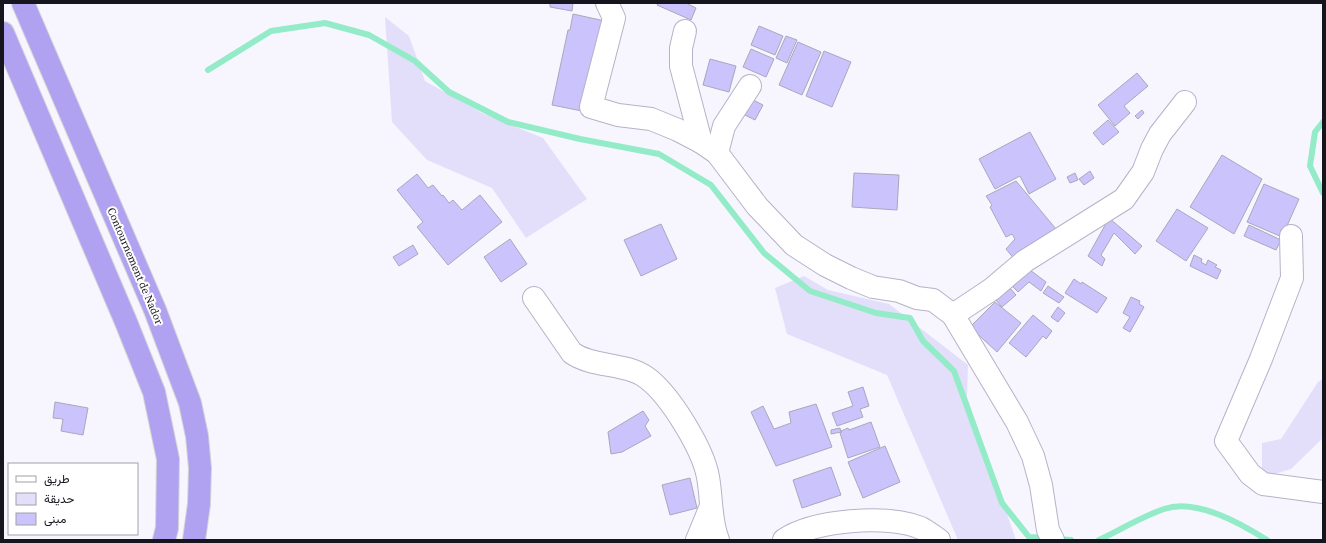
<svg xmlns="http://www.w3.org/2000/svg" width="1326" height="543" font-family="'Source Serif 4',Vazirmatn,serif">
	<style>
		.green { fill: #e3dffa }
		.lines { fill: none; stroke-linecap: round; stroke-linejoin: round }
		.stream { stroke: #94ebc8; stroke-width: 6 }
		.building { fill: #cbc3fb; stroke: #aaa7bc }
		.minor-casing { stroke: #b5b2c7; stroke-width: 24 }
		.highway-casing { stroke: #d5d5d6; stroke-width: 24 }
		.minor { stroke: #fff; stroke-width: 22 }
		.highway { stroke: #b0a2f0; stroke-width: 22 }
		.labels { text-anchor: middle; dominant-baseline: central; stroke-width: 4; stroke-linejoin: round; paint-order: stroke }
		.street-label { font-size: 11px; fill: #16151d; stroke: #fff }
	</style>
	<rect width="100%" height="100%" fill="#f7f6ff"/>
	<g class="green">
		<polygon points="385,17 409,36 425,81 482,113 543,138 587,199 526,238 492,188 427,160 392,122"/>
		<polygon points="804,276 828,290 889,304 968,365 967,397 1016,540 958,540 887,375 787,334 775,288"/>
		<polygon points="1323,379 1323,438 1291,469 1262,478 1262,443 1281,439 1318,382"/>
	</g>
	<g class="lines">
		<g class="stream">
			<polyline points="208,70 271,31 325,23 369,35 415,61 449,92 508,122 580,139 659,154 711,185 764,253 810,291 876,313 910,318 923,341 954,371 1002,503 1029,537 1048,538"/>
			<polyline points="1323,122 1315,132 1310,166 1323,193"/>
			<polyline points="1057,539 1071,540"/>
			<path d="M1099,540C1120,530 1141,517 1164,509C1196,498 1240,523 1267,540"/>
		</g>
	</g>
	<g class="building">
		<polygon points="550,3 573,3 572,11 550,7"/>
		<polygon points="658,3 688,3 688,4 696,8 691,20 657,5"/>
		<polygon points="573,14 605,21 582,111 552,105 568,30 570,30"/>
		<polygon points="759,26 783,36 775,55 751,45"/>
		<polygon points="786,36 797,40 787,63 776,58"/>
		<polygon points="798,42 821,52 802,95 779,85"/>
		<polygon points="751,49 774,59 766,77 743,67"/>
		<polygon points="824,51 851,62 832,107 806,96"/>
		<polygon points="710,59 736,66 729,92 703,85"/>
		<polygon points="1137,73 1148,86 1124,106 1130,113 1115,126 1098,105"/>
		<polygon points="751,99 763,105 755,120 743,114"/>
		<polygon points="1142,110 1144,113 1138,119 1135,116"/>
		<polygon points="1108,120 1119,132 1103,145 1093,133"/>
		<polygon points="1030,132 1056,179 1029,194 1020,176 995,189 979,159"/>
		<polygon points="1222,155 1262,179 1234,234 1190,207"/>
		<polygon points="1090,171 1094,178 1084,185 1079,179"/>
		<polygon points="854,173 899,175 897,210 852,207"/>
		<polygon points="1075,173 1078,180 1070,183 1067,177"/>
		<polygon points="417,174 428,188 433,185 442,196 443,195 449,203 453,200 462,210 480,195 502,222 448,265 417,227 423,222 397,190"/>
		<polygon points="1016,181 1056,229 1015,260 1006,249 1015,239 1012,234 1006,237 990,207 992,205 986,196"/>
		<polygon points="1264,184 1299,199 1282,237 1247,222"/>
		<polygon points="1177,209 1208,228 1186,261 1156,241"/>
		<polygon points="1109,218 1142,246 1135,254 1114,233 1101,255 1105,259 1102,266 1088,256"/>
		<polygon points="661,224 677,259 641,276 624,240"/>
		<polygon points="1249,225 1281,240 1276,250 1244,236"/>
		<polygon points="510,239 527,264 501,282 484,257"/>
		<polygon points="413,245 418,254 399,266 393,257"/>
		<polygon points="1194,255 1202,259 1201,262 1206,265 1208,260 1217,265 1215,267 1221,270 1217,279 1190,266"/>
		<polygon points="1030,270 1046,282 1041,291 1029,282 1018,292 1012,286"/>
		<polygon points="1074,279 1081,284 1082,282 1107,298 1097,313 1065,293"/>
		<polygon points="1048,286 1064,297 1059,303 1043,293"/>
		<polygon points="1010,288 1016,295 1002,307 996,300"/>
		<polygon points="1131,297 1140,301 1139,304 1144,307 1130,332 1123,328 1130,317 1123,313"/>
		<polygon points="995,302 1021,323 997,352 970,327"/>
		<polygon points="1058,307 1065,313 1058,322 1051,317"/>
		<polygon points="1033,315 1052,331 1046,339 1043,336 1026,357 1009,343"/>
		<polygon points="863,387 869,406 860,409 863,417 837,426 832,413 853,406 848,392"/>
		<polygon points="55,402 88,408 83,435 61,431 63,419 53,418"/>
		<polygon points="816,404 832,447 776,466 751,412 763,406 774,429 791,423 789,412"/>
		<polygon points="643,411 649,420 645,426 651,436 622,452 611,454 608,432"/>
		<polygon points="871,422 880,447 848,458 840,433 842,432 841,431 848,428 849,430"/>
		<polygon points="840,428 841,432 831,434 831,430"/>
		<polygon points="885,446 900,482 863,498 848,462"/>
		<polygon points="831,467 841,495 802,508 793,480"/>
		<polygon points="690,478 697,508 670,515 662,485"/>
	</g>
	<g class="lines">
		<g class="minor-casing">
			<g id="minor">
				<polyline points="607,3 614,18 591,107 618,115 651,119 678,130 701,142 717,153 757,206 794,245 825,265 851,278 873,287 899,291 917,298 933,300 953,315 1017,422 1033,456 1041,485 1048,530 1053,540"/>
				<polyline points="685,31 681,48 681,66 701,142"/>
				<polyline points="717,153 724,126 750,86"/>
				<polyline points="1291,236 1292,278 1261,359 1226,441 1250,474 1263,484 1323,492"/>
				<path d="M534,298L572,353C594,368 625,362 647,378C670,395 703,449 708,477C712,499 710,520 718,540"/>
				<polyline points="953,315 992,289 1025,261 1124,199 1143,172 1152,149 1160,134 1185,102"/>
				<polyline points="697,540 711,506"/>
				<path d="M784,540C813,520 888,514 921,528C927,531 933,536 939,540"/>
			</g>
		</g>
		<g class="highway-casing">
			<g id="highway">
				<polyline points="23,3 155,310 190,403 197,436 200,468 199,504 194,540"/>
				<polyline points="3,33 126,322 154,392 168,459 167,528 164,540"/>
			</g>
		</g>
		<use href="#minor" class="minor"/>
		<use href="#highway" class="highway"/>
	</g>
	<g class="labels">
		<g class="street-label">
			<text transform="translate(135 266) rotate(67)">Contournement de Nador</text>
		</g>
	</g>
	<rect width="1326" height="543" fill="none" stroke="#16151d" stroke-width="8"/>
	<rect x="8" y="463" width="130" height="72" fill="#ffffff" stroke="#a2a1a5"/>
	<rect x="16" y="476" width="20" height="6" fill="#ffffff" stroke="#a2a1a5"/>
	<text x="44" y="483" font-size="12" fill="#16151d">طريق</text>
	<rect x="16" y="493" width="20" height="12" fill="#e3dffa" stroke="#a2a1a5"/>
	<text x="44" y="503" font-size="12" fill="#16151d">حديقة</text>
	<rect x="16" y="513" width="20" height="12" fill="#cbc3fb" stroke="#a2a1a5"/>
	<text x="44" y="523" font-size="12" fill="#16151d">مبنى</text>
</svg>
